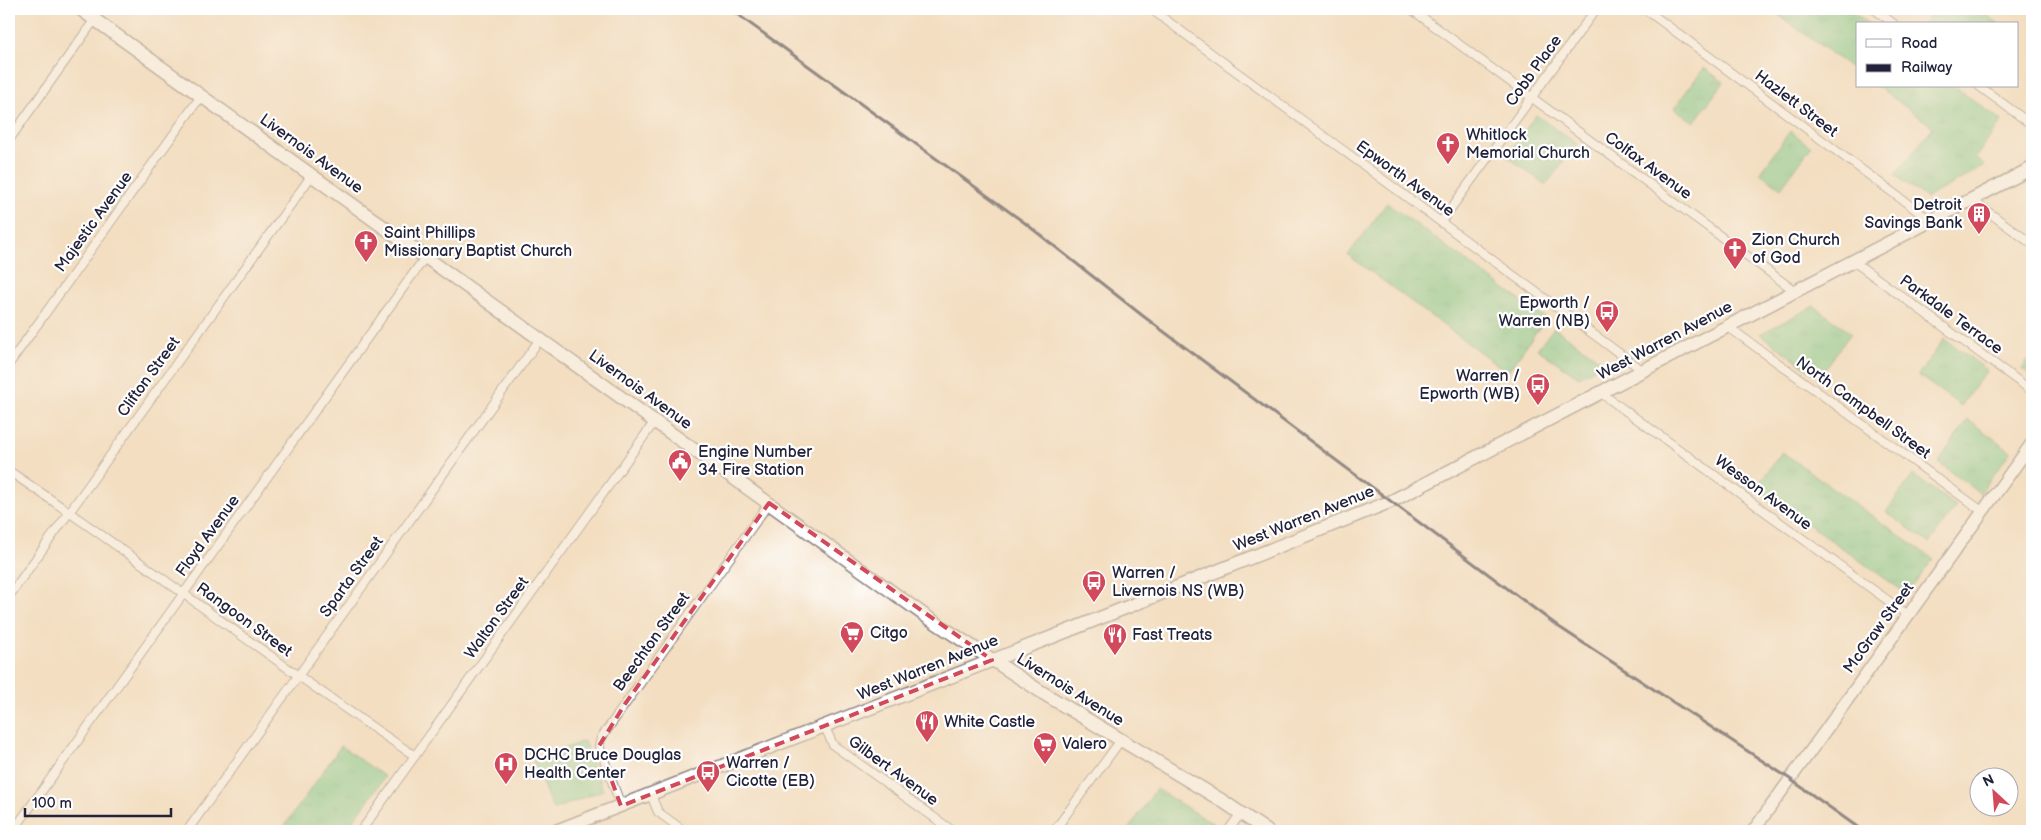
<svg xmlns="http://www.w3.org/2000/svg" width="2041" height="840" font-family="'Balsamiq Sans',sans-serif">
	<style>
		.grass { fill: url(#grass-tufts); stroke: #4e7765 }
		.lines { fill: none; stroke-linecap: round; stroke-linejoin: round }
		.street-casing { stroke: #8a807e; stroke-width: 10 }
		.secondary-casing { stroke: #8a807e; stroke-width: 14 }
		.primary-casing { stroke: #8a807e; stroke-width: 15 }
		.street { stroke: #fff; stroke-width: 8 }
		.secondary { stroke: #fff; stroke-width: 11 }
		.primary { stroke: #fff; stroke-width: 12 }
		.rail { stroke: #22223b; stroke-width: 3 }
		.marked { fill: none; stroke: #d1495b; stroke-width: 4; stroke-dasharray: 10 6; stroke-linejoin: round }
		.labels { text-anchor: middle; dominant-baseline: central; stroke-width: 4.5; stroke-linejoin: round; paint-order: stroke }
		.street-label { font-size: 16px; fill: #22223b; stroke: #fff }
		.poi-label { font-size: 16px; fill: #22223b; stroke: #fff; text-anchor: start }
	</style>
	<defs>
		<pattern id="grass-tufts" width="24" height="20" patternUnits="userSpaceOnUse" patternTransform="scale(1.25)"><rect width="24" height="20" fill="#79cc8f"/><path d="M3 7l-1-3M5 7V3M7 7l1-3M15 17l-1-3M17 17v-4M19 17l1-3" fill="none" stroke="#68af7c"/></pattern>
	</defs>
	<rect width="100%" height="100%" fill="#fff"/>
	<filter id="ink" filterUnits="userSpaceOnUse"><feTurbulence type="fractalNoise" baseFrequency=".02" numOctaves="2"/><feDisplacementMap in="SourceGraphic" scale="10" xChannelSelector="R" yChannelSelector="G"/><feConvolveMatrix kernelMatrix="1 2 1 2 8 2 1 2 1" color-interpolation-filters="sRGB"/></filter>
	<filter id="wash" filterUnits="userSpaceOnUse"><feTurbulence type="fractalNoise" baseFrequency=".0096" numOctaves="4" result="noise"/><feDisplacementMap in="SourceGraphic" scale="20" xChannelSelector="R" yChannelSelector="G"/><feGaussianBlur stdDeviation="1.12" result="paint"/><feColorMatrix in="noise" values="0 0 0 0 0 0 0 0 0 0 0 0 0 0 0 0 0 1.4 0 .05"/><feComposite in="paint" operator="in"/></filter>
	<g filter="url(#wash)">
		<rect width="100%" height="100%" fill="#f3dec1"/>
		<g class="grass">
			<polygon points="1770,9 1848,9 1869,24 1857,24 1857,72"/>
			<polygon points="1934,9 1978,9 1999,24 1923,24"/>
			<polygon points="1704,68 1724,82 1694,122 1674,108"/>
			<polygon points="1877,86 1954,86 2002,121 1975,158 1985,166 1926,198 1895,175 1933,127"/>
			<polygon points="1536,115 1577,144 1546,185 1506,156"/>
			<polygon points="1790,131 1811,147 1781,188 1760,173"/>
			<polygon points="1387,203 1546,319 1507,372 1348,255"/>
			<polygon points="1814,306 1851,333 1819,377 1760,334"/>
			<polygon points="1554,328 1605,363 1579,377 1537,349"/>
			<polygon points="1944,339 1987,370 1961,406 1918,375"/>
			<polygon points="2032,355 2032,376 2022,369"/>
			<polygon points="1968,420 2011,451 1980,493 1938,462"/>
			<polygon points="1782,452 1933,559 1907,594 1756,487"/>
			<polygon points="1913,475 1956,506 1929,543 1886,512"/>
			<polygon points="584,741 603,790 553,810 533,760"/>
			<polygon points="341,746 385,777 346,831 281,831"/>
			<polygon points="1156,789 1214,824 1209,831 1130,831 1128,830"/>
		</g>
	</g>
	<g filter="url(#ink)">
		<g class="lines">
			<g class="street-casing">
				<g id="street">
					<polyline points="1151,9 1642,370"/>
					<polyline points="1411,9 1795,291"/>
					<polyline points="1645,9 1931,221"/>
					<polyline points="1874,9 1894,24"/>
					<polyline points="1979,86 2032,125"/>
					<polyline points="9,140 95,19"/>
					<polyline points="1972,200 2032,244"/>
					<polyline points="1441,222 1596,9"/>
					<polyline points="1853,261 2032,391"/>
					<polyline points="1727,326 1982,511"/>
					<polyline points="9,364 201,96"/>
					<polyline points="1601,393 1908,615"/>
					<path d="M9,471C146,563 277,665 415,756"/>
					<polyline points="9,596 312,175"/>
					<polyline points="825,727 833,745 953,831"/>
					<polyline points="651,795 658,812 684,831"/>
					<polyline points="621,806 599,746 601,738 769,503"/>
					<polyline points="13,831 426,256"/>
					<polyline points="187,831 540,339"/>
					<polyline points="361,831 655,421"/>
					<polyline points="1054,831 1121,740"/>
					<polyline points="1228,831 1241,813"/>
				</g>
			</g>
			<g class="secondary-casing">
				<polyline id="secondary" points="1753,831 2032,443"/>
			</g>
			<g class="primary-casing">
				<g id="primary">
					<polyline points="80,9 927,617 1043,693 1221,800 1267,831"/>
					<polyline points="556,831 1070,630 1392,501 2032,168"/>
				</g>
			</g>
			<use href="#street" class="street"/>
			<use href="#secondary" class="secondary"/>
			<use href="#primary" class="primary"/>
			<polyline class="rail" points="730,9 1025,223 1143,316 1559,627 1790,779 1863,831"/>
		</g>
	</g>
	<path d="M0 0H2041V840H0ZM769,503L992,660L621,806L599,746L625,704Z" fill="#f3dec1" fill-opacity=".55" fill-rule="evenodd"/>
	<path class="marked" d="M769,503L992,660L621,806L599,746L625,704Z"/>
	<defs>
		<g id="church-pin" transform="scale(1.25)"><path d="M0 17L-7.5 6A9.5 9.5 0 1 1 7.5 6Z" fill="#d1495b" stroke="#fff"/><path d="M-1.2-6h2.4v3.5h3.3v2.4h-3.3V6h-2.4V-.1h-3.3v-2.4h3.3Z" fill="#fff"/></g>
		<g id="building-pin" transform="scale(1.25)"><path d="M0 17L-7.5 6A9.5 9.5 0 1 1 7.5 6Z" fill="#d1495b" stroke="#fff"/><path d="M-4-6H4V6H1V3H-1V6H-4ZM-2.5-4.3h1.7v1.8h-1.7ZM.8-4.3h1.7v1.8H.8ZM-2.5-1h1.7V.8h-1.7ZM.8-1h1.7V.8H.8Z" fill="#fff"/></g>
		<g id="bus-pin" transform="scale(1.25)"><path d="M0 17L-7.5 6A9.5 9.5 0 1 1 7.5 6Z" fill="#d1495b" stroke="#fff"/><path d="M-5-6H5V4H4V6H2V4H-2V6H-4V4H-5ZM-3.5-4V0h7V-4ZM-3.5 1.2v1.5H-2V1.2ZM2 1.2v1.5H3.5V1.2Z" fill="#fff"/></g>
		<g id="civic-pin" transform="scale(1.25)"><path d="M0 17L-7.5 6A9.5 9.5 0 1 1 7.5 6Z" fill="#d1495b" stroke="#fff"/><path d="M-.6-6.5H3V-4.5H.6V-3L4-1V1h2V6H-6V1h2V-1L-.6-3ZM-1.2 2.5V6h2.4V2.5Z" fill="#fff"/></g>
		<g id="supermarket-pin" transform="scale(1.25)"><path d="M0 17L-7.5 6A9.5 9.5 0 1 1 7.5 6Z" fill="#d1495b" stroke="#fff"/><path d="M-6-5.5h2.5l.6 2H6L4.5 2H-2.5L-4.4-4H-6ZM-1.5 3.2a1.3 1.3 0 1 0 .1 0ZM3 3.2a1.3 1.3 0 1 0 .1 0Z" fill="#fff"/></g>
		<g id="restaurant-pin" transform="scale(1.25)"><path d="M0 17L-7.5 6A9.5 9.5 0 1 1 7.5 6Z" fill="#d1495b" stroke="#fff"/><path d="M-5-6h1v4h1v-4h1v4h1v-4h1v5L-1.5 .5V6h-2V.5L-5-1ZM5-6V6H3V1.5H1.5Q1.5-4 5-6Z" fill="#fff"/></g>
		<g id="hospital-pin" transform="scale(1.25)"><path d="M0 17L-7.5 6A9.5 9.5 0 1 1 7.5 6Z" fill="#d1495b" stroke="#fff"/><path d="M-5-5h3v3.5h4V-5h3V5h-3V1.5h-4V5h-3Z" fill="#fff"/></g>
	</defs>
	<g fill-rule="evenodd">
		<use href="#church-pin" x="1448" y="144"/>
		<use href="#building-pin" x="1979" y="214"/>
		<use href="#church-pin" x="366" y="242"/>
		<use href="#church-pin" x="1735" y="249"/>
		<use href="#bus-pin" x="1607" y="312"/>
		<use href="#bus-pin" x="1538" y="385"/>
		<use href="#civic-pin" x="680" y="461"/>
		<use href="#bus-pin" x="1094" y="582"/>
		<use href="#supermarket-pin" x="852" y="633"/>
		<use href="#restaurant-pin" x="1115" y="635"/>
		<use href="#restaurant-pin" x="927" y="722"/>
		<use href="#supermarket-pin" x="1045" y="744"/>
		<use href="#hospital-pin" x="506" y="764"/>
		<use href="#bus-pin" x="708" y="772"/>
	</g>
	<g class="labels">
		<g class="street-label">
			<text transform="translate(1534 71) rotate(-54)">Cobb Place</text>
			<text transform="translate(1796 104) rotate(37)">Hazlett Street</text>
			<text transform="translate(311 154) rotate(36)">Livernois Avenue</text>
			<text transform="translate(1648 166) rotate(36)">Colfax Avenue</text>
			<text transform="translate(1405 179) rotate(36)">Epworth Avenue</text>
			<text transform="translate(94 222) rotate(-54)">Majestic Avenue</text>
			<text transform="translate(1951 315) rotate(36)">Parkdale Terrace</text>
			<text transform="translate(1665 341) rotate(-28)">West Warren Avenue</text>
			<text transform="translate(149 377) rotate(-54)">Clifton Street</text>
			<text transform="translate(640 390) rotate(36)">Livernois Avenue</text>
			<text transform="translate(1863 408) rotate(36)">North Campbell Street</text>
			<text transform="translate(1763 493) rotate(36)">Wesson Avenue</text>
			<text transform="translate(1304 519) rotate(-22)">West Warren Avenue</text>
			<text transform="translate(208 536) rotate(-54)">Floyd Avenue</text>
			<text transform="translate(352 577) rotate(-54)">Sparta Street</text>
			<text transform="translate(497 618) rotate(-54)">Walton Street</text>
			<text transform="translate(244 620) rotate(36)">Rangoon Street</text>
			<text transform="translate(1879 628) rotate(-54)">McGraw Street</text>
			<text transform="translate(652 642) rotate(-54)">Beechton Street</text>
			<text transform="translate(928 668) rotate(-22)">West Warren Avenue</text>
			<text transform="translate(1070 690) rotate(32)">Livernois Avenue</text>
			<text transform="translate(893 771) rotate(36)">Gilbert Avenue</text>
		</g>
		<g class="poi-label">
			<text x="1466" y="135">Whitlock<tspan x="1466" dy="18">Memorial Church</tspan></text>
			<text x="1962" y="205" text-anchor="end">Detroit<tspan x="1962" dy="18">Savings Bank</tspan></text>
			<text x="384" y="233">Saint Phillips<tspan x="384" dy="18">Missionary Baptist Church</tspan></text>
			<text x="1752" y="240">Zion Church<tspan x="1752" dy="18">of God</tspan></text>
			<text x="1590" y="303" text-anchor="end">Epworth /<tspan x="1590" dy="18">Warren (NB)</tspan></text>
			<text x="1520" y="376" text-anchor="end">Warren /<tspan x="1520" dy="18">Epworth (WB)</tspan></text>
			<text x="698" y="452">Engine Number<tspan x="698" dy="18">34 Fire Station</tspan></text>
			<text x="1112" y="573">Warren /<tspan x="1112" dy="18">Livernois NS (WB)</tspan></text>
			<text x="870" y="633">Citgo</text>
			<text x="1132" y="635">Fast Treats</text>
			<text x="944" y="722">White Castle</text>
			<text x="1062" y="744">Valero</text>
			<text x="524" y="755">DCHC Bruce Douglas<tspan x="524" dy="18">Health Center</tspan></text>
			<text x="726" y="763">Warren /<tspan x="726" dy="18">Cicotte (EB)</tspan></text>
		</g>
	</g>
	<rect width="2041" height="840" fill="none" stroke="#fff" stroke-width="30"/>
	<rect x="1856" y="22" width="162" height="65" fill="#ffffff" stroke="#a7a7b1"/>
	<rect x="1866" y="39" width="25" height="8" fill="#ffffff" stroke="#a7a7b1"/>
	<text x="1901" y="48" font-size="15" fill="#22223b">Road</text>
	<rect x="1866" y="64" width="25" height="8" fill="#22223b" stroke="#a7a7b1"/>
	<text x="1901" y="72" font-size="15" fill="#22223b">Railway</text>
	<g transform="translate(1994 792) rotate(334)"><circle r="24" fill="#ffffff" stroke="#a7a7b1"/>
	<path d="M0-4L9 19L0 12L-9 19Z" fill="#d1495b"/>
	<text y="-8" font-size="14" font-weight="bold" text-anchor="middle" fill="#22223b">N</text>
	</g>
	<path d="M25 808v8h146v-8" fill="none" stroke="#22223b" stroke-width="2.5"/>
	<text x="32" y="808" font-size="15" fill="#22223b" stroke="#ffffff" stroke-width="4" paint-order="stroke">100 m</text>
</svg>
